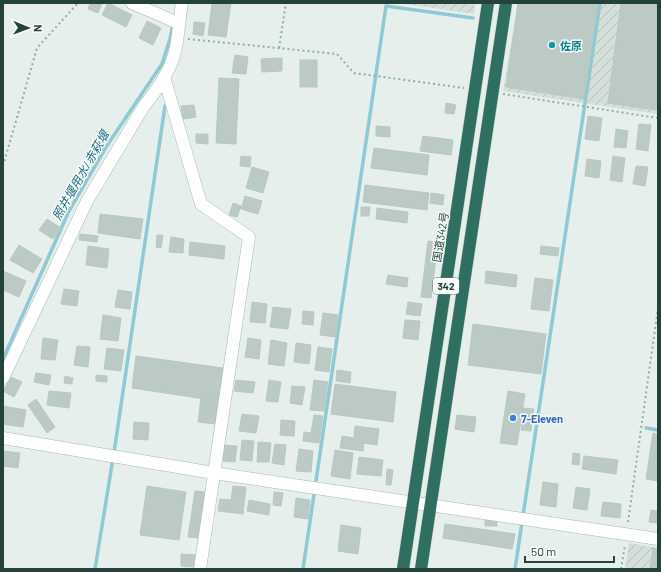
<svg xmlns="http://www.w3.org/2000/svg" width="661" height="572" font-family="Barlow,'Noto Sans JP',sans-serif">
	<style>
		.industrial { fill: url(#industrial-furrows) }
		.lines { fill: none; stroke-linecap: round; stroke-linejoin: round }
		.stream { stroke: #8ec9d4; stroke-width: 3.5 }
		.building { fill: #bbcac4; stroke: #b8c9c2 }
		.minor-casing { stroke: #a8b8b2; stroke-width: 13 }
		.highway-casing { stroke: #c2cac8; stroke-width: 13 }
		.path { stroke: #86b3a5; stroke-width: 2; stroke-dasharray: 2 3; stroke-linecap: butt }
		.minor { stroke: #fff; stroke-width: 12 }
		.highway { stroke: #2f6f62; stroke-width: 12 }
		.culture-dot { fill: #0f9aa8; stroke: #f7fbf9; stroke-width: 1.5 }
		.shop-dot { fill: #3f7fe0; stroke: #f7fbf9; stroke-width: 1.5 }
		.labels { text-anchor: middle; dominant-baseline: central; stroke-width: 3; stroke-linejoin: round; paint-order: stroke }
		.shield { fill: #f7fbf9; stroke: #637a73; stroke-width: 1 }
		.shield-label { font-size: 10px; font-weight: bold; fill: #24423a }
		.culture-label { font-size: 11px; font-weight: bold; fill: #0d838f; stroke: #f7fbf9; text-anchor: start }
		.street-label { font-size: 11px; fill: #24423a; stroke: #f7fbf9 }
		.shop-label { font-size: 11px; font-weight: bold; fill: #366cbe; stroke: #f7fbf9; text-anchor: start }
		.water-label { font-size: 12px; font-style: italic; fill: #1c6f80; stroke: #f7fbf9 }
	</style>
	<defs>
		<pattern id="industrial-furrows" width="10" height="10" patternUnits="userSpaceOnUse"><rect width="10" height="10" fill="#d4dfda"/><path d="M-1 1l2-2M0 10L10 0M9 11l2-2" fill="none" stroke="#b6c1bc"/></pattern>
	</defs>
	<rect width="100%" height="100%" fill="#e6efeb"/>
	<g class="industrial">
		<polygon points="398,3 475,3 474,14"/>
		<polygon points="518,3 658,3 658,114 503,91"/>
		<polygon points="629,543 658,548 658,569 625,569"/>
	</g>
	<g class="lines">
		<g class="stream">
			<polyline points="3,359 69,211 106,147 162,64 170,39 173,24"/>
			<polyline points="646,428 658,430"/>
			<polyline points="95,569 115,446 165,106"/>
			<polyline points="303,569 386,6 473,18"/>
			<polyline points="515,569 600,3"/>
		</g>
	</g>
	<g class="building">
		<polygon points="90,3 102,3 98,13 88,9"/>
		<polygon points="108,3 132,15 126,27 102,15"/>
		<polygon points="212,3 231,3 226,37 208,35"/>
		<polygon points="518,3 598,3 584,99 506,87"/>
		<polygon points="621,3 658,3 658,110 608,103"/>
		<polygon points="147,21 161,28 153,45 139,38"/>
		<polygon points="194,22 205,23 203,36 193,34"/>
		<polygon points="235,55 248,57 246,74 232,73"/>
		<polygon points="282,58 282,71 262,72 261,59"/>
		<rect x="300" y="60" width="17" height="27"/>
		<polygon points="219,78 239,79 236,144 216,143"/>
		<polygon points="446,103 456,105 454,114 445,113"/>
		<polygon points="194,105 196,117 183,119 181,106"/>
		<polygon points="588,116 602,118 599,141 585,139"/>
		<polygon points="639,124 651,125 648,151 636,149"/>
		<polygon points="376,126 390,127 390,137 376,136"/>
		<polygon points="616,129 628,131 626,148 614,147"/>
		<polygon points="196,134 208,134 208,144 196,143"/>
		<polygon points="423,136 453,140 451,155 420,151"/>
		<polygon points="374,148 429,155 427,175 371,168"/>
		<polygon points="241,156 251,157 250,167 240,166"/>
		<polygon points="613,156 625,158 622,182 610,180"/>
		<polygon points="587,159 601,161 599,178 585,176"/>
		<polygon points="636,166 648,167 645,186 633,184"/>
		<polygon points="252,167 269,172 263,193 246,188"/>
		<polygon points="365,185 429,193 427,210 363,202"/>
		<polygon points="431,193 444,195 443,205 430,203"/>
		<polygon points="245,196 262,201 258,214 241,209"/>
		<polygon points="233,203 241,206 237,217 229,215"/>
		<polygon points="361,207 370,207 369,216 361,216"/>
		<polygon points="377,208 408,212 407,223 376,219"/>
		<polygon points="100,214 143,219 140,239 98,233"/>
		<polygon points="47,219 61,228 53,239 39,230"/>
		<polygon points="80,234 98,236 97,242 79,240"/>
		<polygon points="157,235 163,235 161,248 156,247"/>
		<polygon points="171,237 184,239 183,253 169,252"/>
		<polygon points="428,241 438,242 431,298 421,297"/>
		<polygon points="190,242 225,246 224,259 189,255"/>
		<polygon points="19,245 42,259 33,273 10,260"/>
		<polygon points="88,246 109,249 107,268 86,265"/>
		<polygon points="541,246 559,248 558,256 540,254"/>
		<polygon points="3,271 26,281 19,297 3,290"/>
		<polygon points="486,271 517,275 516,287 485,283"/>
		<polygon points="388,275 408,278 407,287 386,284"/>
		<polygon points="535,278 553,280 549,311 531,309"/>
		<polygon points="64,289 79,291 77,306 61,304"/>
		<polygon points="118,290 132,292 130,309 115,307"/>
		<polygon points="252,302 267,304 265,323 250,322"/>
		<polygon points="408,302 422,304 420,316 406,314"/>
		<polygon points="273,307 291,309 288,329 270,327"/>
		<polygon points="303,311 314,312 313,325 302,324"/>
		<polygon points="323,313 338,315 336,337 320,335"/>
		<polygon points="103,315 121,318 118,341 100,339"/>
		<polygon points="405,320 420,321 418,340 403,338"/>
		<polygon points="473,324 546,334 541,374 468,365"/>
		<polygon points="43,338 58,340 55,360 41,359"/>
		<polygon points="248,338 261,340 259,359 245,357"/>
		<polygon points="271,340 287,343 284,366 268,364"/>
		<polygon points="296,343 311,345 309,364 294,362"/>
		<polygon points="77,346 90,347 88,367 74,365"/>
		<polygon points="318,347 332,349 329,372 315,370"/>
		<polygon points="107,348 124,350 121,371 104,369"/>
		<polygon points="136,356 223,368 218,401 132,388"/>
		<polygon points="337,370 351,372 350,383 336,381"/>
		<polygon points="36,373 51,375 49,385 34,382"/>
		<polygon points="96,375 107,376 107,382 96,381"/>
		<polygon points="65,376 73,378 72,384 64,383"/>
		<polygon points="11,377 22,382 14,397 3,391"/>
		<polygon points="236,380 255,382 253,393 234,391"/>
		<polygon points="269,380 281,382 278,402 266,401"/>
		<polygon points="314,380 328,382 324,411 310,410"/>
		<polygon points="335,384 396,392 393,422 331,414"/>
		<polygon points="292,386 305,387 302,405 290,403"/>
		<polygon points="49,391 71,393 69,408 47,405"/>
		<polygon points="508,391 525,394 517,445 500,443"/>
		<polygon points="201,398 218,401 215,424 198,422"/>
		<polygon points="36,399 55,427 47,433 28,405"/>
		<polygon points="3,406 26,410 23,427 3,424"/>
		<polygon points="523,408 534,409 531,431 521,430"/>
		<polygon points="242,414 259,416 256,433 239,431"/>
		<polygon points="314,415 323,416 319,443 303,441 304,432 311,433"/>
		<polygon points="457,415 476,417 474,432 455,429"/>
		<polygon points="281,420 295,421 294,436 280,435"/>
		<polygon points="134,422 149,423 148,440 133,439"/>
		<polygon points="355,426 379,429 377,445 364,443 363,451 340,448 342,436 354,438"/>
		<polygon points="653,433 658,434 658,481 646,479"/>
		<polygon points="242,440 254,441 252,461 240,460"/>
		<polygon points="258,442 271,443 269,462 257,462"/>
		<polygon points="275,444 286,445 284,465 272,463"/>
		<polygon points="224,445 237,446 235,462 223,461"/>
		<polygon points="299,449 313,451 311,472 296,471"/>
		<polygon points="335,450 353,453 350,479 331,476"/>
		<polygon points="3,451 20,453 18,468 3,466"/>
		<polygon points="573,453 580,454 579,465 572,464"/>
		<polygon points="584,456 618,460 616,474 582,469"/>
		<polygon points="359,457 383,460 381,476 357,474"/>
		<polygon points="387,469 393,470 391,485 386,485"/>
		<polygon points="543,482 558,484 556,507 540,505"/>
		<polygon points="147,486 186,492 179,540 140,535"/>
		<polygon points="233,486 246,487 243,514 218,511 220,499 231,500"/>
		<polygon points="576,487 590,489 587,510 573,508"/>
		<polygon points="195,491 205,492 198,538 188,537"/>
		<polygon points="274,492 283,493 281,506 273,505"/>
		<polygon points="296,498 310,500 308,519 294,517"/>
		<polygon points="249,500 270,504 269,515 247,511"/>
		<polygon points="603,502 621,504 620,518 601,516"/>
		<polygon points="651,510 658,511 658,523 649,522"/>
		<rect x="485" y="520" width="12" height="6"/>
		<polygon points="445,524 515,534 512,549 443,538"/>
		<polygon points="341,525 361,528 358,554 338,551"/>
		<polygon points="653,548 658,549 658,569 650,569"/>
		<polygon points="181,554 196,555 196,567 181,566"/>
	</g>
	<g class="lines">
		<g class="minor-casing">
			<g id="minor">
				<polyline points="132,3 178,23"/>
				<polyline points="164,77 201,204 249,237 200,569"/>
				<path d="M3,378L87,201L144,106C153,95 162,83 168,70C179,50 178,25 182,3"/>
				<polyline points="3,438 214,473 658,539"/>
			</g>
		</g>
		<g class="highway-casing">
			<g id="highway">
				<polyline points="403,569 488,3"/>
				<polyline points="421,569 506,3"/>
			</g>
		</g>
		<g class="path">
			<polyline points="188,39 337,54 354,73 464,88"/>
			<polyline points="279,48 286,3"/>
			<polyline points="503,94 658,118"/>
			<polyline points="3,166 37,48 78,3"/>
			<polyline points="628,522 658,308"/>
			<polyline points="621,569 625,545"/>
		</g>
		<use href="#minor" class="minor"/>
		<use href="#highway" class="highway"/>
	</g>
	<circle class="culture-dot" cx="552" cy="45" r="4"/>
	<circle class="shop-dot" cx="513" cy="418" r="4"/>
	<g class="labels">
		<rect class="shield" x="433" y="278" width="26" height="16" rx="3"/>
		<g class="shield-label">
			<text x="446" y="286">342</text>
		</g>
		<g class="culture-label">
			<text x="560" y="45">佐原</text>
		</g>
		<g class="street-label">
			<text transform="translate(440 237) rotate(-81)">国道342号</text>
		</g>
		<g class="shop-label">
			<text x="521" y="418">7-Eleven</text>
		</g>
		<g class="water-label">
			<text transform="translate(80 175) rotate(-60)">照井堰用水/赤萩堰</text>
		</g>
	</g>
	<rect width="661" height="572" fill="none" stroke="#24423a" stroke-width="8"/>
	<g transform="translate(28 28) rotate(91)" stroke="#f7fbf9" stroke-width="3" paint-order="stroke">
	<path d="M0-3L7 15L0 10L-7 15Z" fill="#24423a"/>
	<text y="-6" font-size="11" font-weight="bold" text-anchor="middle" fill="#24423a">N</text>
	</g>
	<path d="M525 556v6h89v-6" fill="none" stroke="#24423a" stroke-width="2"/>
	<text x="531" y="556" font-size="12" fill="#24423a" stroke="#f7fbf9" stroke-width="3" paint-order="stroke">50 m</text>
</svg>
